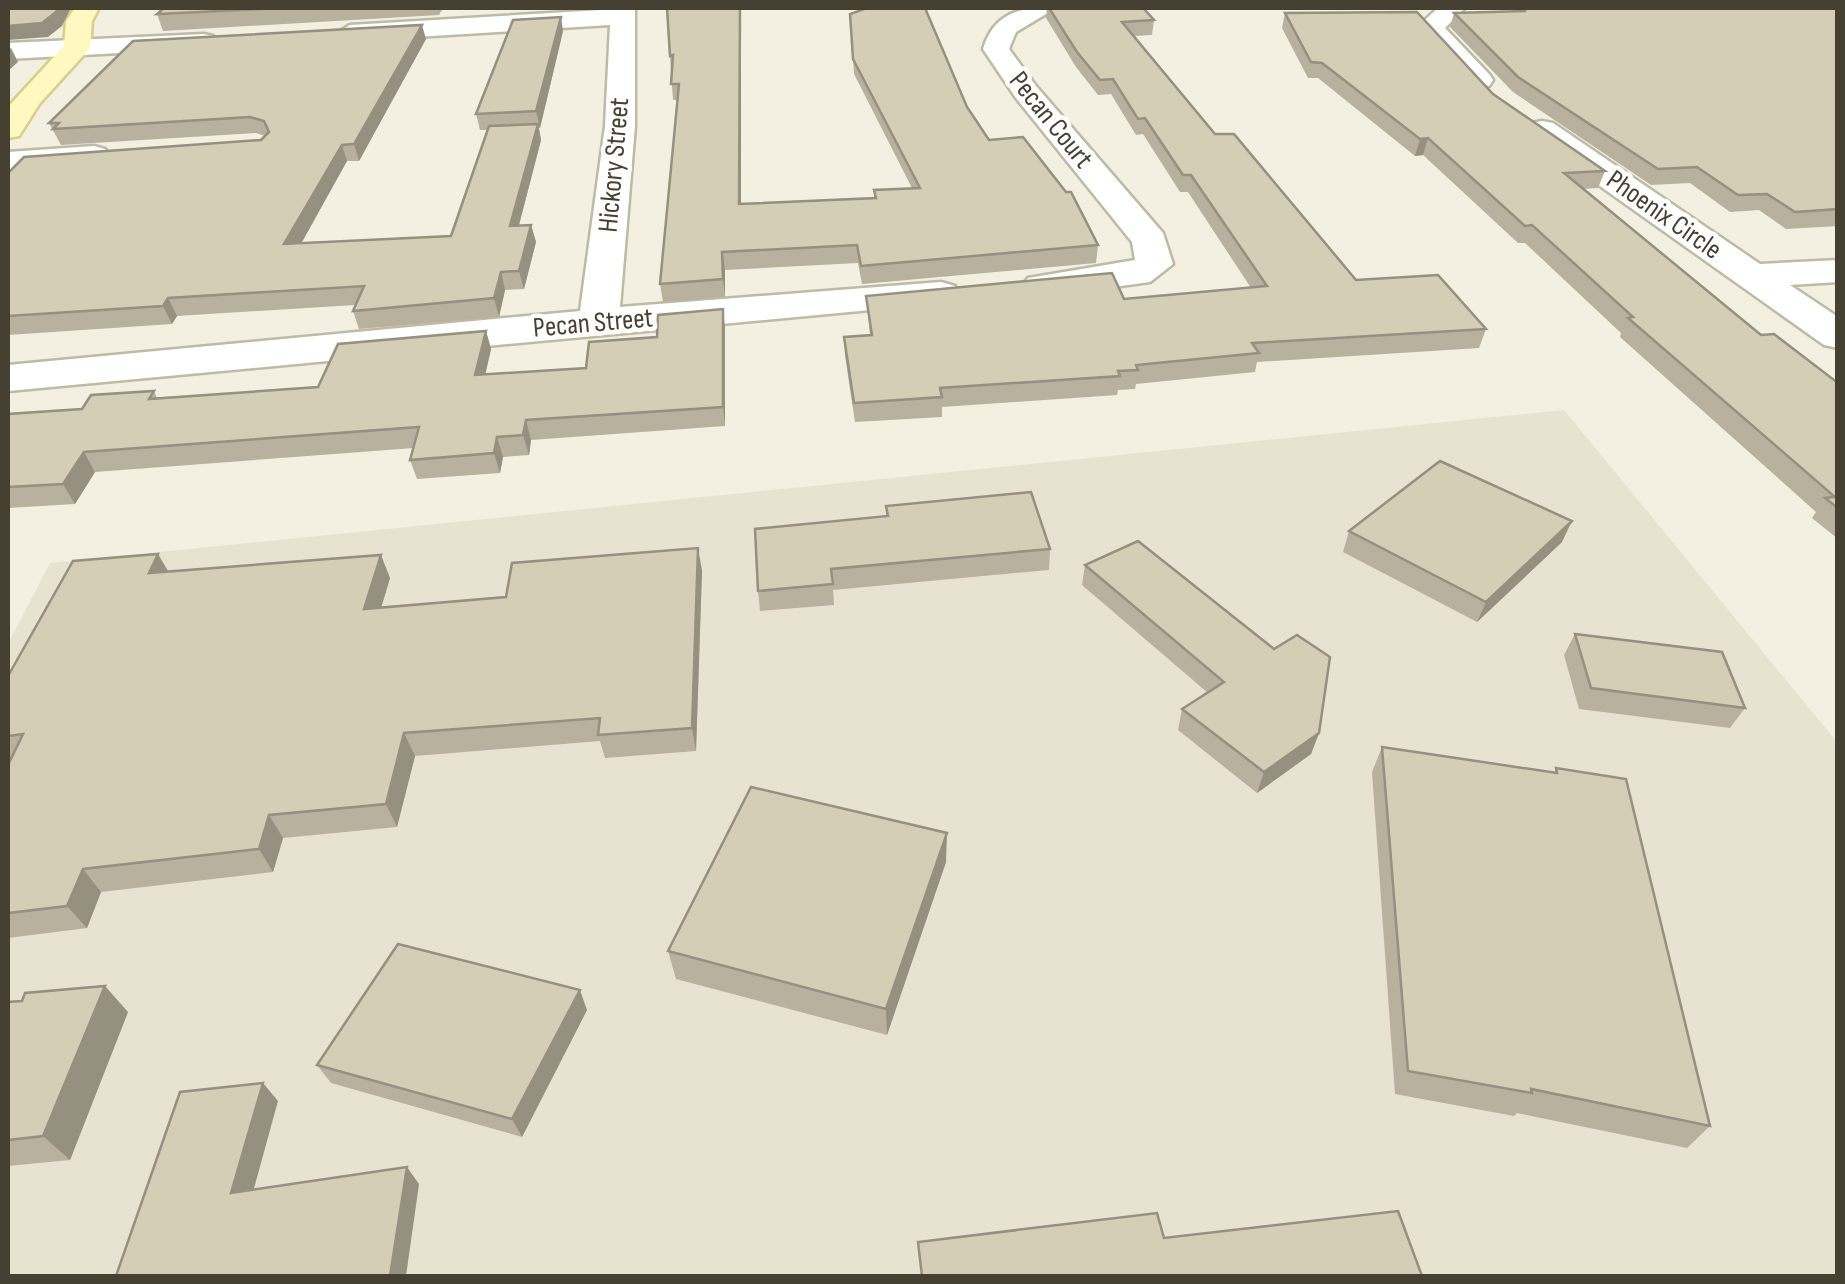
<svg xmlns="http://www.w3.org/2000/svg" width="1845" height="1284" font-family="'Sofia Sans Condensed',sans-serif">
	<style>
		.residential { fill: #e8e3d0 }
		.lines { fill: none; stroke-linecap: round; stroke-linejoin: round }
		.street-casing { stroke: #bfbaa4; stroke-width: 5 }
		.secondary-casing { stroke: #d8ce8c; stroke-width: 5 }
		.street { fill: #fff; fill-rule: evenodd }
		.secondary { fill: #fff8c0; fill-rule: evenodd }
		.wall { fill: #b7b19d }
		.shaded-wall { fill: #95907f }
		.building { fill: #d5ceb6; stroke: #95907f; stroke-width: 2.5 }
		.labels { text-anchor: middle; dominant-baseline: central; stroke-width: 9; stroke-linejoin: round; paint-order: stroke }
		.far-street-label { font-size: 28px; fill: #454032; stroke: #fff }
	</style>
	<rect width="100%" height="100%" fill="#f3f0e2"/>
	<polygon class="residential" points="1564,410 1837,742 1837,1276 8,1276 8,644 50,563"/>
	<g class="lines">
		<g class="street-casing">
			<g id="street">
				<polygon points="635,8 635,126 620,307 941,282 955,286 960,294 955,302 8,391 8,365 580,311 605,126 610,25 350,41 337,33 350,25"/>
				<path d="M1056,8L1016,32L1009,49L1036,86L1163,233L1173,264L1150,282L1041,297L1028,294L1022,286L1028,278L1135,260L1132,242L1016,98L983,49C994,12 1022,6 1056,8Z"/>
				<polygon points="1438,8 1465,8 1445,28 1489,74 1493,80 1489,86 1469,86 1417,27"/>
				<polygon points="204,34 213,36 217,42 213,48 8,59 8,43"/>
				<polygon points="1542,121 1553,123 1760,264 1838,260 1838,282 1790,285 1838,317 1838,348 1824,345 1531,137 1527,130 1531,123"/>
				<polygon points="94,146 105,149 110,156 105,163 8,172 8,152"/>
			</g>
		</g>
		<g class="secondary-casing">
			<polygon id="secondary" points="75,8 99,8 92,21 90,48 40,103 19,136 8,138 8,107 64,46 66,21"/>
		</g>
		<use href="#street" class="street"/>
		<use href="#secondary" class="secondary"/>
	</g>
	<g class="wall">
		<polygon points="164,8 443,8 439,15 163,31 157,14"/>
		<polygon points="525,8 567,8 526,10"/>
		<polygon points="741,8 741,204 874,198 874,190 912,188 854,74 850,14 967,107 989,140 1098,245 1096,263 862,284 858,263 725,270 725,297 663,302 660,284 678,100 673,100 670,56"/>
		<polygon points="1047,8 1143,8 1154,20 1152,35 1134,36 1215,134 1356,280 1486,329 1479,348 1257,362 1255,372 1136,384 1135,389 1118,390 1117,395 942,407 942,417 855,422 845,356 844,337 870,335 866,296 1124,299 1251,288 1188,192 1180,192 1143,134 1136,135 1111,94 1098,95 1076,67 1046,18"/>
		<polygon points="1501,8 1838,8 1838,226 1786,229 1759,210 1730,212 1690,183 1651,185 1513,92 1450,27 1454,13 1516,11"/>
		<polygon points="1285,13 1493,94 1605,171 1598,188 1583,189 1761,335 1838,383 1838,539 1812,518 1816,512 1620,337 1621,333 1525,243 1518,243 1423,155 1415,156 1318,78 1308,78 1282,28"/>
		<polygon points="563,31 540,128 539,128 541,140 519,225 531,225 536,242 524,289 505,290 499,317 359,329 353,311 355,305 177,316 172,324 8,335 8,173 261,140 265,136 256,133 61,145 49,123 426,39 359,161 347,161 301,243 451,236 488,130 480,130 476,114"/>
		<polygon points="725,327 725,426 531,440 529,455 503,457 500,473 417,479 410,460 414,448 95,472 75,504 8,508 8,414 82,409 154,391 157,398 318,387 486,331 491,349 485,374 586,368 657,337"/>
		<polygon points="886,506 1050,549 1049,570 833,590 834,605 760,611 758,591 886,516"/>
		<polygon points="1349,531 1562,542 1477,622 1343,552"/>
		<polygon points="1085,565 1319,733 1311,754 1257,793 1178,730 1182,709 1208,693 1082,585"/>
		<polygon points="702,570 696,751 605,758 600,741 415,756 397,827 283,838 273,872 101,892 87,928 8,938 8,765 10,760 8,761 8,676 168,571 390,578 381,607 506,597"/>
		<polygon points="1575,634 1745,708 1730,728 1579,709 1564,655"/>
		<polygon points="1382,747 1554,773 1556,768 1710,1126 1687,1148 1517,1113 1514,1116 1395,1094 1372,772"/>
		<polygon points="946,862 887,1035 676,979 668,951"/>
		<polygon points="8,1002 128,1012 70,1160 8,1166"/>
		<polygon points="587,1010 522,1137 331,1083 317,1065"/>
	</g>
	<g class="shaded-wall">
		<polygon points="58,8 71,8 62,26 48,37 8,40 8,26"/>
		<polygon points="740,8 741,8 741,222 739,204"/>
		<polygon points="561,17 563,31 540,128 536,111"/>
		<polygon points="422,25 426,39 359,161 354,144"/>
		<polygon points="11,48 18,62 8,71 8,50"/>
		<polygon points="538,124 541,140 514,244 510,226"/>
		<polygon points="1428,138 1423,155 1415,156 1420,139"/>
		<polygon points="342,145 347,161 291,262 284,244"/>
		<polygon points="531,225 536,242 524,289 519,271"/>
		<polygon points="722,252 725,270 725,297 723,279"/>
		<polygon points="501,272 505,290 499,317 494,298"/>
		<polygon points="168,298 177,316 172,324 163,306"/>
		<polygon points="723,309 725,327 725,426 723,407"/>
		<polygon points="486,331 491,349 481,394 475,375"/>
		<polygon points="526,420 531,440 529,455 523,435"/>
		<polygon points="497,437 503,457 500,473 494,453"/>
		<polygon points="84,452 95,472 75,504 63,484"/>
		<polygon points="1572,521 1562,542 1477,622 1486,602"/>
		<polygon points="698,548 702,570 696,751 692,728"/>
		<polygon points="158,554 171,576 149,573"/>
		<polygon points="381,555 390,578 374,632 364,609"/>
		<polygon points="404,733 415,756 397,827 386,804"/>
		<polygon points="1319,733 1311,754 1257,793 1264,772"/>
		<polygon points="269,815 283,838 273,872 259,849"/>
		<polygon points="947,833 946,862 887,1035 886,1009"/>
		<polygon points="83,869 101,892 87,928 67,906"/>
		<polygon points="105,986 128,1012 70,1160 43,1136"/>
		<polygon points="580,990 587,1010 522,1137 512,1119"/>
		<polygon points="263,1083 278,1101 248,1210 231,1193"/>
		<polygon points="407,1167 419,1184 406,1276 390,1276"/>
	</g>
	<g class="building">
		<polygon points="8,8 58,8 56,12 42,23 8,26"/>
		<polygon points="164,8 281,8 157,14"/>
		<polygon points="667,8 740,8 739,204 876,198 874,190 920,188 853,59 850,14 867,8 925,8 967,107 989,140 1023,137 1066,192 1071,192 1098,245 861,266 857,245 722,252 723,279 660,284 679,84 671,84 673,55 670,56"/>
		<polygon points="1049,8 1143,8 1154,20 1122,22 1215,134 1234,134 1356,280 1438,275 1486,329 1252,343 1259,353 1136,365 1138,370 1118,371 1120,376 940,388 942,397 854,403 844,337 872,335 866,296 1112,273 1124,299 1267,286 1191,175 1183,175 1145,118 1138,119 1113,79 1100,80 1077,52"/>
		<polygon points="1525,8 1838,8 1838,209 1795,212 1767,194 1738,195 1697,167 1658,169 1518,77 1454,13 1525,11"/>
		<polygon points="1417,12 1493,94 1605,171 1564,173 1761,335 1774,334 1838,383 1838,508 1825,498 1835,497 1628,318 1633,317 1532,225 1525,226 1428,138 1420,139 1322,63 1311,62 1285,13"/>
		<polygon points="561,17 536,111 476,114 513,20"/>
		<polygon points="422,25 354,144 342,145 284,244 451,236 489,126 538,124 510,226 531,225 519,271 501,272 494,298 353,311 364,286 168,298 163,306 8,316 8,173 24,157 261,140 269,132 264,121 250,117 53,129 59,123 49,123 133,41"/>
		<polygon points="723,309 723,407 526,420 523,435 497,437 494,453 410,460 419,427 84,452 63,484 8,487 8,414 82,409 91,395 154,391 149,399 318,387 338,344 486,331 475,375 586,368 589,342 657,337 658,315"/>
		<polygon points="1440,461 1572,521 1486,602 1349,531"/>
		<polygon points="1031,492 1050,549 831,569 833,584 758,591 755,529 888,516 886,506"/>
		<polygon points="1138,541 1274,649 1297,635 1330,657 1319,733 1264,772 1182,709 1224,682 1085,565"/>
		<polygon points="698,548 692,728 598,735 600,718 404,733 386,804 269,815 259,849 83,869 67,906 8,913 8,765 23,734 8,736 8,676 73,561 158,554 149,573 381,555 364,609 506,597 512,563"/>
		<polygon points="1575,634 1722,652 1745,708 1591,688"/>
		<polygon points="1382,747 1557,773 1556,768 1626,779 1710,1126 1531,1089 1532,1093 1408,1071"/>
		<polygon points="751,787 947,833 886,1009 668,951"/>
		<polygon points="398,944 580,990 512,1119 317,1065"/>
		<polygon points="105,986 43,1136 8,1140 8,1002 22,1001 25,993"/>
		<polygon points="263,1083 231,1193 407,1167 390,1276 116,1276 180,1092"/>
		<polygon points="1398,1211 1422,1276 922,1276 918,1242 1157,1213 1164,1238"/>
	</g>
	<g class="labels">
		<g class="far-street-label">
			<text transform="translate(1051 120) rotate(51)">Pecan Court</text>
			<text transform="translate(614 165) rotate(-85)">Hickory Street</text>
			<text transform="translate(1664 215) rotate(35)">Phoenix Circle</text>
			<text transform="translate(593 323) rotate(-5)">Pecan Street</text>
		</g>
	</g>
	<rect width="1845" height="1284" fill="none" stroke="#454032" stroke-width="20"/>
</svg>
